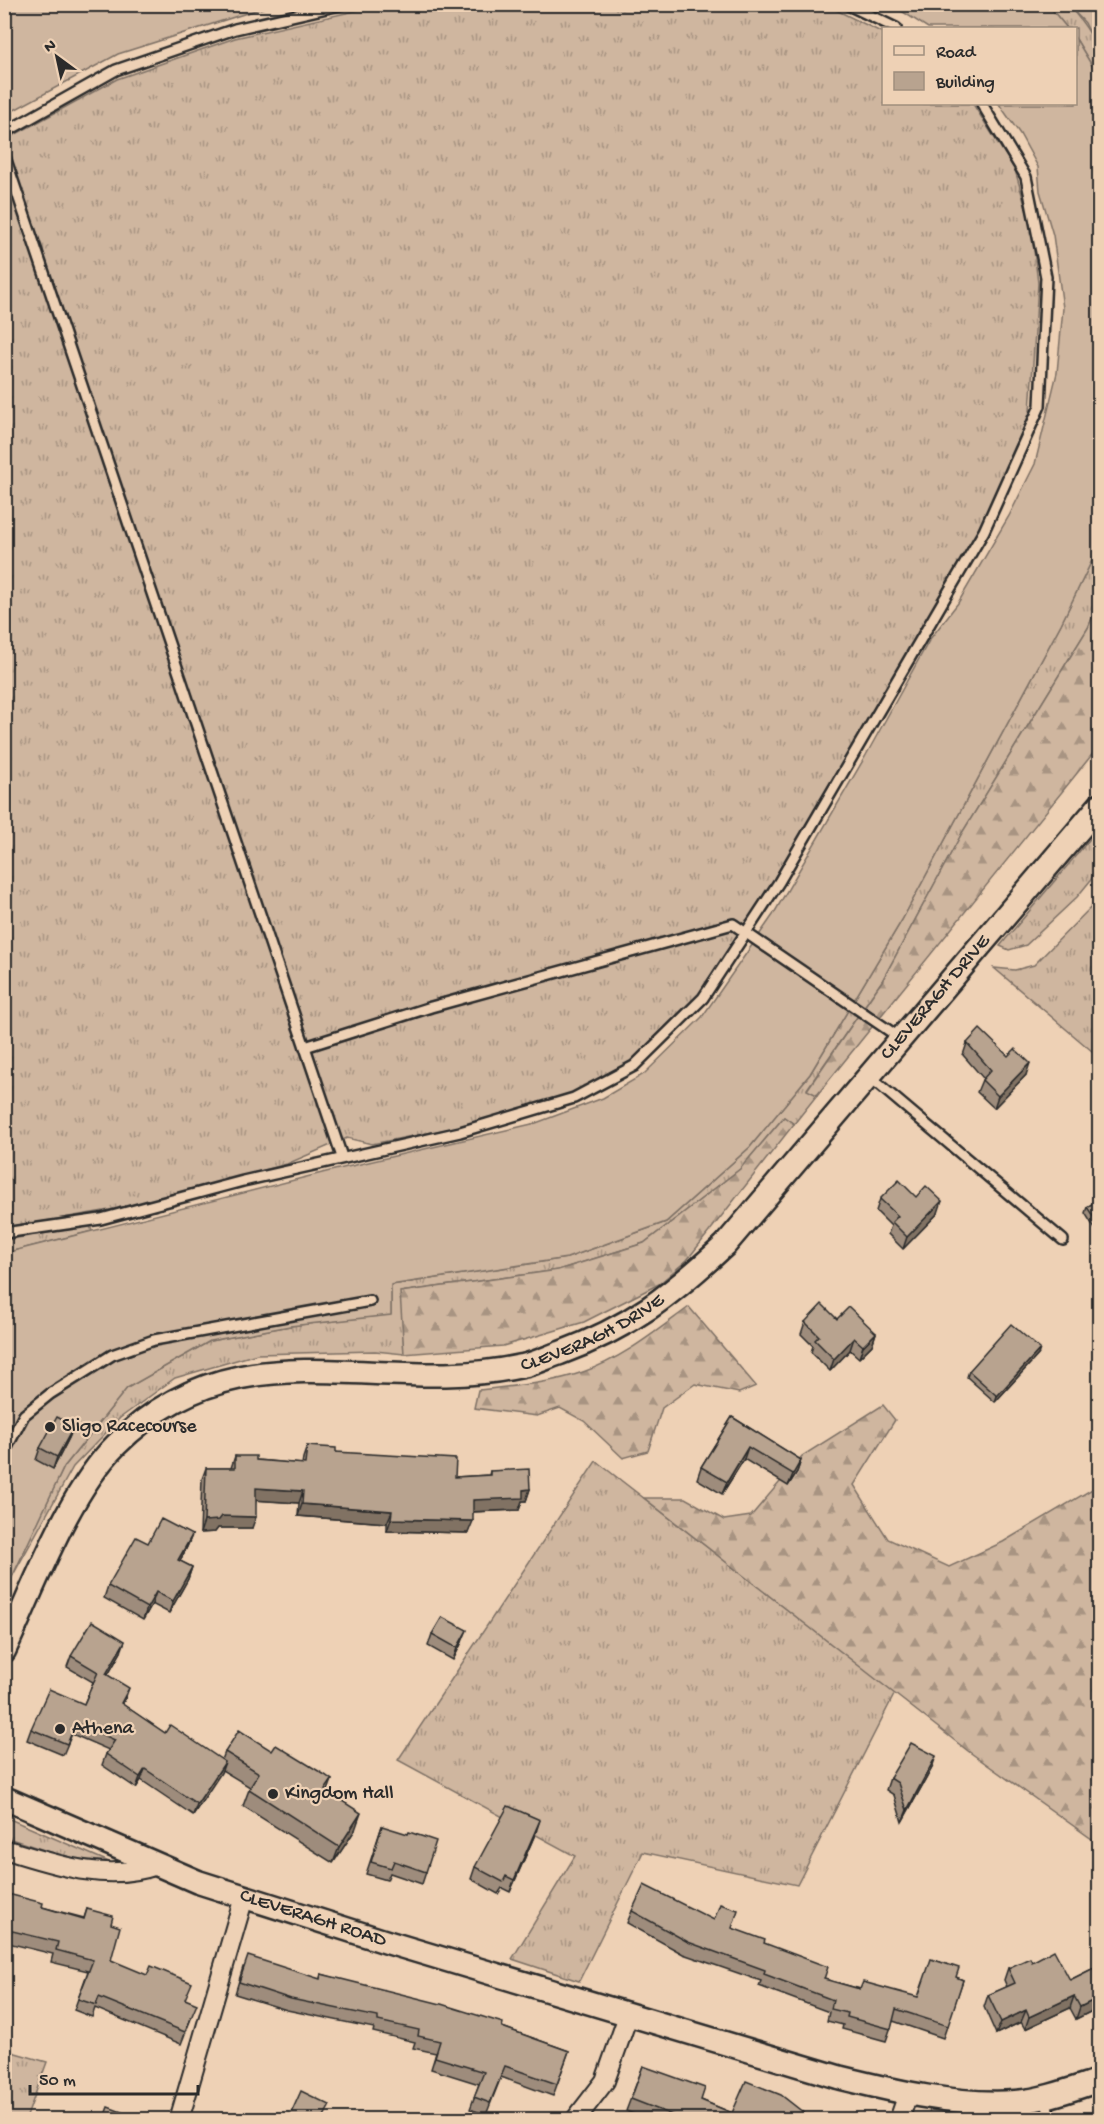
<svg xmlns="http://www.w3.org/2000/svg" width="1104" height="2124" font-family="'Gochi Hand',sans-serif">
	<style>
		.grass { fill: url(#grass-tufts); stroke: #7d7065; stroke-width: 1.5 }
		.forest { fill: url(#forest-firs); stroke: #7d7065; stroke-width: 1.5 }
		.garden { fill: #cfb69f; stroke: #7d7065; stroke-width: 1.5 }
		.lines { fill: none; stroke-linecap: round; stroke-linejoin: round }
		.service-casing { stroke: #2b2b2b; stroke-width: 14 }
		.minor-casing { stroke: #2b2b2b; stroke-width: 22 }
		.tertiary-casing { stroke: #2b2b2b; stroke-width: 27 }
		.service { stroke: #eed1b5; stroke-width: 9 }
		.minor { stroke: #eed1b5; stroke-width: 18 }
		.tertiary { stroke: #eed1b5; stroke-width: 22 }
		.wall { fill: #9e8c7b; stroke: #2b2b2b; stroke-width: 1.5 }
		.shaded-wall { fill: #817264; stroke: #2b2b2b; stroke-width: 1.5 }
		.building { fill: #b8a38f; stroke: #2b2b2b; stroke-width: 1.5 }
		.poi-dot { fill: #2b2b2b; stroke: #eed1b5; stroke-width: 2 }
		.labels { text-anchor: middle; dominant-baseline: central; stroke-width: 4.5; stroke-linejoin: round; paint-order: stroke }
		.street-label { font-size: 20px; fill: #2b2b2b; stroke: #eed1b5 }
		.poi-label { font-size: 20px; fill: #2b2b2b; stroke: #eed1b5; text-anchor: start }
	</style>
	<defs>
		<pattern id="grass-tufts" width="24" height="20" patternUnits="userSpaceOnUse" patternTransform="scale(1.5)"><rect width="24" height="20" fill="#cfb69f"/><path d="M3 7l-1-3M5 7V3M7 7l1-3M15 17l-1-3M17 17v-4M19 17l1-3" fill="none" stroke="#a89482"/></pattern>
		<pattern id="forest-firs" width="22" height="20" patternUnits="userSpaceOnUse" patternTransform="scale(1.5)"><rect width="22" height="20" fill="#cfb69f"/><path d="M5 1l3.5 6h-7zM16 11l3.5 6h-7z" fill="#a89482"/></pattern>
	</defs>
	<rect width="100%" height="100%" fill="#eed1b5"/>
	<filter id="ink" filterUnits="userSpaceOnUse"><feTurbulence type="fractalNoise" baseFrequency=".0167" numOctaves="2"/><feDisplacementMap in="SourceGraphic" scale="12" xChannelSelector="R" yChannelSelector="G"/><feConvolveMatrix kernelMatrix="1 2 1 2 8 2 1 2 1" color-interpolation-filters="sRGB"/></filter>
	<g filter="url(#ink)">
		<g class="grass">
			<polygon points="386,4 811,5 834,9 883,33 884,104 973,104 1015,170 1031,226 1038,283 1030,412 981,529 758,906 696,1000 630,1062 571,1094 458,1127 372,1144 347,1138 287,1164 121,1208 5,1228 5,140 117,79 235,38"/>
			<path d="M1048,5H1068C1091,31 1099,43 1099,78L1076,39V28H1067Z"/>
			<polygon points="1099,546 1099,602 1088,628 962,833 882,981 807,1089 817,1095 794,1124 784,1117 740,1169 644,1243 558,1270 401,1292 404,1354 375,1351 257,1354 175,1378 120,1418 73,1467 7,1586 64,1467 127,1388 210,1341 290,1326 391,1314 391,1285 567,1258 666,1222 750,1147 810,1074 902,920 1061,624"/>
			<polygon points="1099,828 1099,870 1077,897 1026,945 1009,950 1000,946"/>
			<polygon points="1099,899 1099,1057 994,968 1015,970 1034,965"/>
			<polygon points="90,1226 92,1231 5,1253 5,1240"/>
			<polygon points="596,1461 895,1693 797,1885 643,1852 579,1981 512,1959 575,1856 398,1760"/>
			<polygon points="4,1817 5,1817 109,1862 68,1858 5,1837"/>
			<polygon points="5,2050 47,2062 26,2119 5,2119"/>
		</g>
		<g class="forest">
			<polygon points="1068,5 1099,5 1099,52 1085,23"/>
			<polygon points="1099,602 1099,746 817,1095 807,1090 882,981 962,833 1088,628"/>
			<polygon points="784,1117 794,1124 687,1260 659,1284 584,1322 503,1346 404,1354 400,1292 558,1270 644,1243 740,1169"/>
			<path d="M689,1307L756,1386L739,1393L695,1384L662,1408L648,1451L623,1458L584,1421L560,1408L537,1416L474,1408L478,1390C512,1386 549,1384 583,1372C622,1359 656,1331 689,1307Z"/>
			<polygon points="883,1405 895,1420 854,1485 888,1539 949,1567 1003,1542 1099,1485 1099,1844 968,1751 644,1498 685,1498 724,1520 751,1516 802,1456"/>
		</g>
		<g class="garden">
			<polygon points="5,4 272,4 272,5 118,54 5,115"/>
			<polygon points="892,5 1048,5 1067,28 928,28"/>
			<polygon points="1076,39 1100,79 1099,546 1061,624 902,920 810,1074 750,1147 666,1222 567,1258 391,1285 391,1315 290,1326 210,1341 127,1388 64,1467 5,1592 5,1253 330,1171 536,1123 603,1098 644,1074 702,1017 773,915 865,757 930,639 958,603 1009,516 1035,464 1057,373 1063,308 1053,235 1040,191 1038,167 1020,134 999,104 1076,104"/>
		</g>
		<g class="lines">
			<g class="service-casing">
				<g id="service">
					<polyline points="846,4 896,28"/>
					<polyline points="4,133 116,70 235,29 344,4"/>
					<polyline points="4,154 342,1157"/>
					<polyline points="305,1047 431,1007 733,924 900,1038"/>
					<polyline points="870,1077 1063,1240"/>
					<polyline points="4,1233 101,1219 243,1181 460,1132 574,1098 634,1066 703,998 779,882 984,531 1040,406 1046,277 1026,177 982,104"/>
					<polyline points="4,1453 24,1415 50,1394 112,1355 154,1340 370,1301"/>
					<polyline points="1045,2099 1051,2120"/>
				</g>
			</g>
			<g class="minor-casing">
				<g id="minor">
					<path d="M4,1849C54,1864 105,1883 157,1865"/>
					<polyline points="179,2120 244,1897"/>
					<polyline points="575,2120 605,2081 629,2013"/>
					<polyline points="899,2120 908,2094"/>
				</g>
			</g>
			<g class="tertiary-casing">
				<g id="tertiary">
					<path id="s1" d="M4,1651C34,1588 67,1494 116,1445C240,1321 376,1398 522,1366C534,1364 548,1357 560,1353C631,1327 671,1295 725,1245L1100,805"/>
					<path id="s2" d="M4,1798L198,1882L390,1943L838,2077C895,2091 955,2106 1015,2102C1044,2100 1072,2089 1100,2080"/>
				</g>
			</g>
			<use href="#service" class="service"/>
			<use href="#minor" class="minor"/>
			<use href="#tertiary" class="tertiary"/>
		</g>
		<g class="wall">
			<polygon points="967,1043 1026,1075 994,1108 977,1092 982,1080 983,1078 963,1055"/>
			<polygon points="916,1197 938,1213 903,1249 888,1234 891,1226 876,1211 880,1199"/>
			<polygon points="1100,1199 1100,1237 1085,1213 1087,1207"/>
			<polygon points="837,1319 876,1333 872,1345 859,1358 850,1350 830,1371 811,1352 813,1346 801,1334 805,1322"/>
			<polygon points="1038,1355 995,1402 967,1377 969,1371"/>
			<polygon points="732,1417 801,1460 797,1472 788,1486 744,1459 722,1494 697,1479 701,1467"/>
			<polygon points="74,1426 69,1438 53,1469 36,1460 40,1448"/>
			<polygon points="307,1446 455,1477 489,1475 490,1471 530,1489 526,1501 522,1501 519,1510 473,1512 468,1533 387,1531 387,1523 298,1516 299,1503 256,1500 252,1528 218,1528 215,1532 200,1533 202,1479 206,1468 231,1468 235,1456 256,1460 302,1464 303,1458"/>
			<polygon points="192,1535 187,1547 180,1561 192,1567 188,1579 169,1613 152,1604 143,1620 104,1598 108,1586 148,1543"/>
			<polygon points="432,1634 462,1642 453,1660 428,1646"/>
			<polygon points="121,1652 108,1675 125,1699 122,1704 165,1733 222,1760 225,1752 272,1751 332,1780 328,1791 355,1830 333,1863 243,1806 250,1787 222,1770 193,1815 141,1780 136,1788 102,1765 106,1754 109,1750 72,1734 63,1755 27,1740 31,1729 84,1704 93,1682 67,1667 71,1656"/>
			<polygon points="932,1768 902,1822 894,1795 886,1790 890,1778"/>
			<polygon points="382,1826 426,1872 422,1884 390,1873 387,1880 366,1874"/>
			<polygon points="536,1832 510,1892 502,1888 498,1894 471,1879 475,1867"/>
			<polygon points="4,1893 42,1907 84,1918 87,1909 111,1924 111,1960 185,1999 192,2016 181,2044 95,2008 92,2017 74,2010 88,1971 51,1962 53,1954 4,1942"/>
			<polygon points="632,1911 714,1920 764,1943 824,1979 860,1989 918,1997 956,1977 963,1980 943,2038 893,2021 886,2041 842,2029 843,2025 827,2021 829,2012 759,1986 761,1981 683,1954 627,1923"/>
			<polygon points="1032,1962 1070,1980 1100,1965 1100,2007 1076,2019 1070,2008 1025,2029 1021,2022 996,2034 984,2007 988,1995 1007,1987 1004,1980 1008,1968"/>
			<polygon points="243,1967 320,1979 321,1974 502,2027 569,2051 553,2096 501,2077 486,2115 470,2109 479,2084 431,2069 436,2053 413,2048 415,2042 373,2032 374,2028 287,2010 235,1994"/>
			<polygon points="643,2066 701,2100 732,2113 813,2120 648,2120 626,2111"/>
		</g>
		<g class="shaded-wall">
			<polygon points="1030,1063 1026,1075 994,1108 998,1096"/>
			<polygon points="942,1201 938,1213 903,1249 907,1237"/>
			<polygon points="876,1333 872,1345 859,1358 863,1346"/>
			<polygon points="854,1338 850,1350 830,1371 834,1359"/>
			<polygon points="1040,1349 1038,1355 995,1402 997,1396"/>
			<polygon points="74,1426 69,1438 53,1469 57,1457"/>
			<polygon points="748,1447 744,1459 722,1494 727,1482"/>
			<polygon points="801,1460 797,1472 788,1486 793,1474"/>
			<polygon points="256,1488 303,1491 299,1503 252,1500"/>
			<polygon points="530,1489 526,1501 522,1501 519,1510 468,1512 473,1500 523,1490"/>
			<polygon points="302,1504 392,1511 387,1523 298,1516"/>
			<polygon points="222,1516 256,1517 252,1528 218,1528 215,1532 200,1533 204,1521"/>
			<polygon points="391,1519 473,1521 468,1533 387,1531"/>
			<polygon points="192,1535 187,1547 174,1572 178,1560"/>
			<polygon points="192,1567 188,1579 169,1613 173,1601"/>
			<polygon points="156,1592 152,1604 143,1620 147,1608"/>
			<polygon points="467,1630 462,1642 453,1660 457,1648"/>
			<polygon points="125,1641 121,1652 102,1685 106,1674"/>
			<polygon points="129,1688 125,1699 117,1714 121,1703"/>
			<polygon points="936,1756 932,1768 902,1822 907,1810"/>
			<polygon points="225,1762 221,1773 193,1815 197,1804"/>
			<polygon points="145,1769 141,1780 136,1788 140,1777"/>
			<polygon points="361,1813 355,1830 333,1863 339,1847"/>
			<polygon points="540,1820 536,1832 510,1892 514,1880"/>
			<polygon points="1074,1996 1070,2008 1025,2029 1029,2017"/>
			<polygon points="1100,1997 1100,2007 1076,2019 1080,2007"/>
			<polygon points="1026,2010 1021,2022 996,2034 1001,2022"/>
		</g>
		<g class="building">
			<polygon points="980,1029 1008,1056 1015,1049 1030,1063 998,1096 982,1080 991,1070 967,1043"/>
			<polygon points="899,1180 916,1197 926,1186 942,1201 907,1237 892,1222 898,1216 880,1199"/>
			<polygon points="1100,1199 1100,1227 1087,1207"/>
			<polygon points="822,1304 837,1319 849,1307 876,1333 863,1346 854,1338 834,1359 815,1340 819,1336 805,1322"/>
			<polygon points="1011,1324 1040,1349 997,1396 969,1371"/>
			<polygon points="57,1417 74,1426 57,1457 40,1448"/>
			<polygon points="732,1417 801,1460 793,1474 748,1447 727,1482 701,1467"/>
			<polygon points="307,1446 336,1448 336,1452 456,1459 455,1477 490,1475 490,1471 529,1469 530,1489 523,1490 523,1498 473,1500 473,1521 391,1519 392,1511 302,1504 303,1491 256,1488 256,1517 222,1516 219,1520 204,1521 206,1468 235,1468 235,1456 256,1456 256,1460 305,1464"/>
			<rect x="4" y="1509" width="1" height="49"/>
			<polygon points="161,1519 192,1535 178,1560 192,1567 173,1601 156,1592 147,1608 108,1586 136,1537 148,1543"/>
			<polygon points="442,1617 467,1630 457,1648 432,1634"/>
			<polygon points="92,1621 125,1641 106,1674 129,1688 121,1703 165,1733 170,1725 225,1762 197,1804 145,1769 140,1777 106,1754 115,1740 76,1723 67,1744 31,1729 49,1689 84,1704 98,1672 71,1656"/>
			<polygon points="239,1730 272,1751 276,1745 325,1775 332,1780 325,1790 361,1813 339,1847 249,1789 259,1773 225,1752"/>
			<polygon points="911,1743 936,1756 907,1810 898,1783 890,1778"/>
			<polygon points="508,1806 540,1820 514,1880 506,1876 503,1882 475,1867"/>
			<polygon points="382,1826 408,1834 409,1832 436,1841 426,1872 394,1861 391,1868 371,1862"/>
			<polygon points="644,1885 714,1920 720,1904 738,1910 732,1928 765,1940 764,1943 828,1967 824,1979 860,1989 863,1982 918,1997 931,1959 959,1968 956,1977 963,1980 948,2026 896,2009 891,2029 847,2017 848,2013 831,2009 833,2000 764,1974 765,1970 688,1942 632,1911"/>
			<polygon points="4,1893 43,1903 42,1907 84,1919 87,1909 113,1916 111,1924 120,1927 111,1960 147,1975 151,1966 192,1983 185,1999 197,2004 185,2032 99,1997 96,2005 78,1999 93,1960 56,1950 58,1942 4,1929"/>
			<polygon points="1054,1950 1070,1980 1100,1965 1100,1997 1080,2007 1074,1996 1029,2017 1026,2010 1001,2022 988,1995 1015,1983 1008,1968 1030,1958 1032,1962"/>
			<polygon points="248,1956 320,1979 321,1974 441,2004 503,2023 502,2027 569,2051 557,2084 505,2066 490,2103 474,2097 484,2072 435,2057 440,2041 418,2036 419,2030 378,2021 378,2017 291,1999 239,1982"/>
			<polygon points="643,2066 705,2088 701,2100 732,2113 746,2081 781,2095 813,2120 685,2120 631,2099"/>
			<polygon points="301,2091 330,2105 322,2120 288,2120"/>
			<polygon points="108,2107 135,2117 134,2120 103,2120"/>
		</g>
	</g>
	<g class="poi-dot">
		<circle cx="50" cy="1427" r="6"/>
		<circle cx="60" cy="1729" r="6"/>
		<circle cx="273" cy="1794" r="6"/>
	</g>
	<g class="labels">
		<g class="street-label">
			<text stroke="none"><textPath href="#s1" startOffset="1226">CLEVERAGH DRIVE</textPath></text>
			<text stroke="none"><textPath href="#s1" startOffset="740">CLEVERAGH DRIVE</textPath></text>
			<text stroke="none"><textPath href="#s2" startOffset="332">CLEVERAGH ROAD</textPath></text>
		</g>
		<g class="poi-label">
			<text x="62" y="1427">Sligo Racecourse</text>
			<text x="72" y="1729">Athena</text>
			<text x="285" y="1794">Kingdom Hall</text>
		</g>
	</g>
	<rect width="1104" height="2124" fill="none" stroke="#eed1b5" stroke-width="24"/>
	<rect x="12" y="12" width="1080" height="2100" fill="none" stroke="#2b2b2b" stroke-width="2" filter="url(#ink)"/>
	<rect x="882" y="27" width="195" height="78" fill="#eed1b5" stroke="#a08f7e" stroke-width="1.5"/>
	<rect x="894" y="46" width="30" height="9" fill="#eed1b5" stroke="#a08f7e" stroke-width="1.5"/>
	<text x="936" y="57" font-size="18" fill="#2b2b2b">Road</text>
	<rect x="894" y="72" width="30" height="18" fill="#b8a38f" stroke="#a08f7e" stroke-width="1.5"/>
	<text x="936" y="87" font-size="18" fill="#2b2b2b">Building</text>
	<g transform="translate(57 57) rotate(327)" stroke="#eed1b5" stroke-width="4.5" paint-order="stroke">
	<path d="M0-4.5L10 22L0 15L-10 22Z" fill="#2b2b2b"/>
	<text y="-9" font-size="16" font-weight="bold" text-anchor="middle" fill="#2b2b2b">N</text>
	</g>
	<path d="M30 2085v9h168v-9" fill="none" stroke="#2b2b2b" stroke-width="3"/>
	<text x="39" y="2085" font-size="18" fill="#2b2b2b" stroke="#eed1b5" stroke-width="4.5" paint-order="stroke">50 m</text>
</svg>
